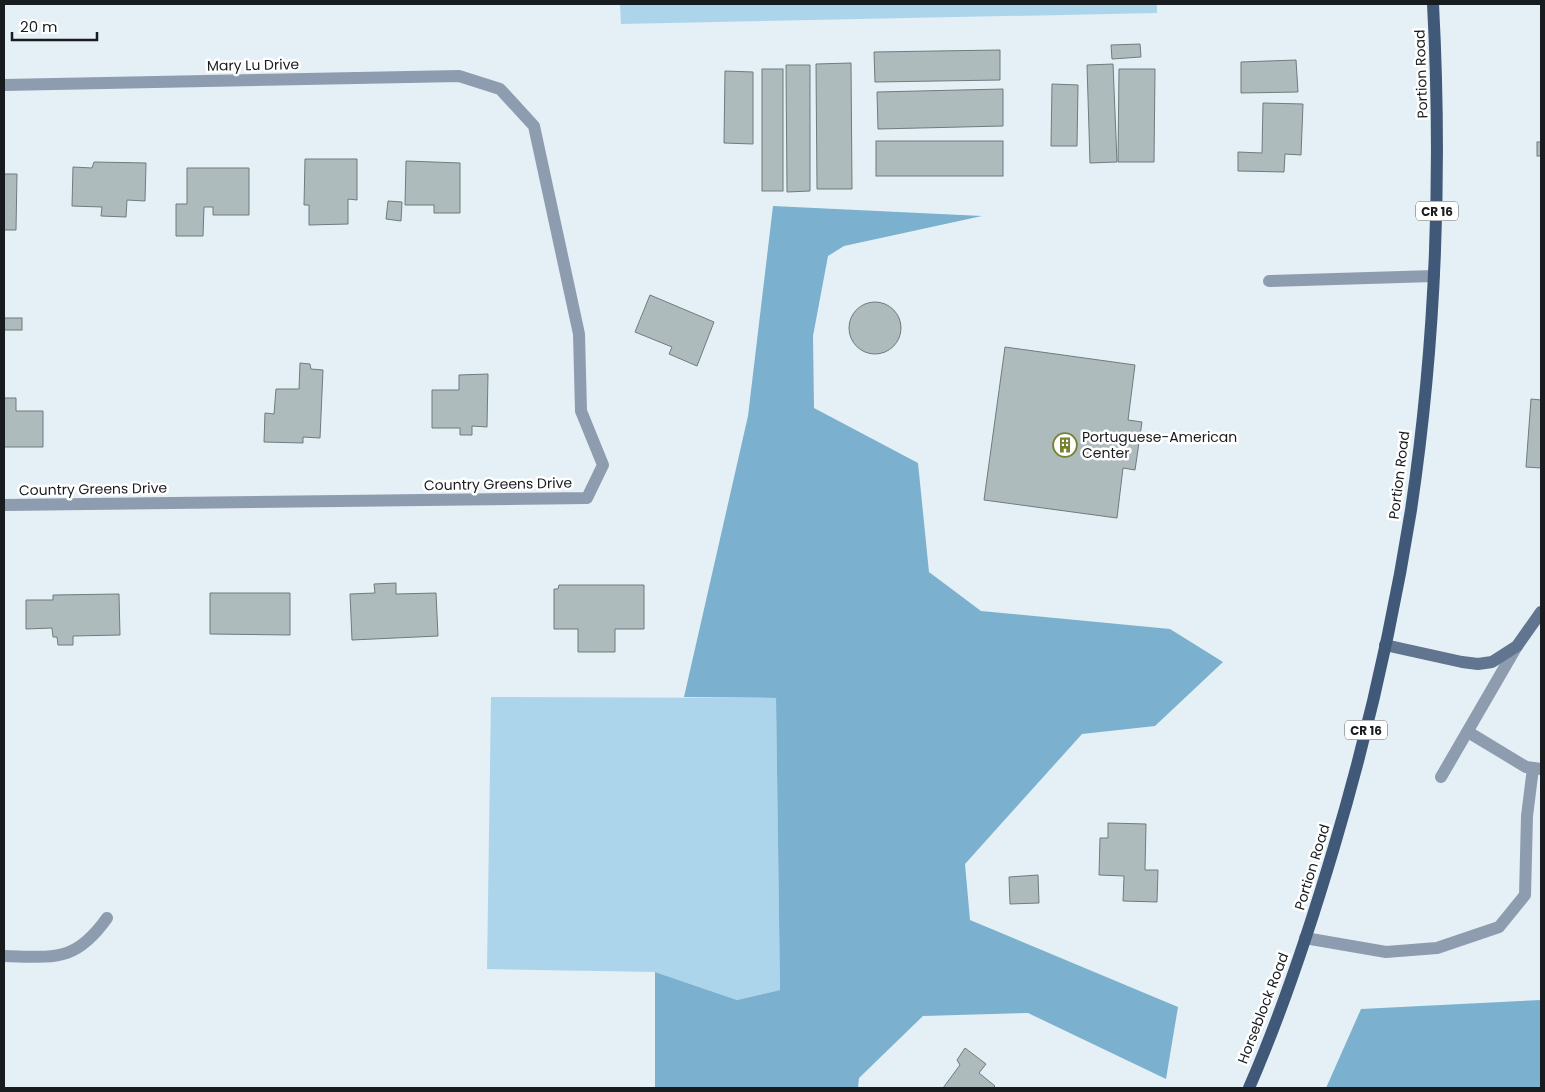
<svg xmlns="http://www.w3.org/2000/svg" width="1545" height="1092" font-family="Poppins,sans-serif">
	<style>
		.green { fill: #acd5ec }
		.forest { fill: #7bb1ce }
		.building { fill: #aebbbd; stroke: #6f7b7d }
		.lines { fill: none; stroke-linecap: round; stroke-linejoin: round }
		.lane { stroke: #8e9caf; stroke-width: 12 }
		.street { stroke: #8e9caf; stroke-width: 12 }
		.secondary { stroke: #617590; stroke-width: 12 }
		.primary { stroke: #415979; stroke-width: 12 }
		.labels { text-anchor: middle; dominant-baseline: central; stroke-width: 5; stroke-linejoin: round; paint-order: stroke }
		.shield { fill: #fff; stroke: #5e6062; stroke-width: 1 }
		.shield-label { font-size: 12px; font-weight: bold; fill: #191c1f }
		.street-label { font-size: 14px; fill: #191c1f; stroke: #fff }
		.poi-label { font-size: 14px; fill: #191c1f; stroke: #fff; text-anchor: start }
	</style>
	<rect width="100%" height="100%" fill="#e4f0f6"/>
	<g class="green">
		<polygon points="620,4 1157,4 1157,13 621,24"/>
		<polygon points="491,697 776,698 780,990 737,1000 655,972 487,969"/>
	</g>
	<g class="forest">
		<polygon points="773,206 982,216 844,246 828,256 813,336 814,408 918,463 929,572 981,611 1170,629 1223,662 1155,726 1082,734 965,864 970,920 1178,1007 1166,1079 1028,1013 923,1016 859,1078 858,1088 655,1088 655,972 737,1000 780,990 776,698 684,697 748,416"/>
		<polygon points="1541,1000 1541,1088 1326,1088 1361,1009"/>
	</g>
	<g class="building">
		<polygon points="1140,44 1141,57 1112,59 1111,45"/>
		<polygon points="1000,50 1000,80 875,82 874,52"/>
		<polygon points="1296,60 1298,92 1241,93 1241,62"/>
		<polygon points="851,63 852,189 817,189 816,64"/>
		<polygon points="1113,64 1117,162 1090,163 1087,65"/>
		<polygon points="786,65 810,65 810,191 787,192"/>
		<rect x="762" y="69" width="21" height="122"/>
		<polygon points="1119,69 1155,69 1154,162 1118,162"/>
		<polygon points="725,71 753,72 753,144 724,143"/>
		<polygon points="1052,84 1078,85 1077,146 1051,146"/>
		<polygon points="1003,89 1003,126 878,129 877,92"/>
		<polygon points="1263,103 1303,104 1301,155 1285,154 1284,172 1238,171 1238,152 1262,153"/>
		<rect x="876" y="141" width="127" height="35"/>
		<rect x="1537" y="142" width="4" height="14"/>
		<polygon points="305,159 357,159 357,200 348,199 348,224 309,225 309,205 304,205"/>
		<polygon points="406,161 460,163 460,213 434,213 434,205 405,205"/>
		<polygon points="94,162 146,163 145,201 127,200 126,217 101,216 102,207 72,206 73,167 92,168"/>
		<polygon points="187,168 249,168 249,215 213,215 213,207 204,207 203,236 176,236 176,204 187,204"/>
		<polygon points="4,174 17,174 16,230 4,230"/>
		<polygon points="388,201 402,202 401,221 386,219"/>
		<polygon points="650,295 714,322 697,366 669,354 672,347 635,332"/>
		<circle cx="875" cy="328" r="26"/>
		<rect x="4" y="318" width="18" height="12"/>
		<polygon points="1005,347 1135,365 1128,420 1142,422 1135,470 1123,468 1117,518 984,500"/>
		<polygon points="300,363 310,364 311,369 323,370 320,438 303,437 303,443 264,442 265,413 274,414 276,389 299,389"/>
		<polygon points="488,374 487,427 472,426 472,435 460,435 460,428 432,428 432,390 459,390 459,375"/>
		<polygon points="4,398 16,398 16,411 43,411 43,447 4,447"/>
		<polygon points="1531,399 1541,400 1541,468 1526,467"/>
		<polygon points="396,583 396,594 436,593 438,636 352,640 350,594 375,593 374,584"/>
		<polygon points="559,585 644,585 644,629 615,629 615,652 578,652 578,629 554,629 554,589 558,589"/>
		<polygon points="210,593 290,593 290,635 210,634"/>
		<polygon points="119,594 120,635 73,636 73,645 58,645 57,637 53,637 52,628 26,629 26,600 53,600 53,595"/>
		<polygon points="1108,823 1146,824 1145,870 1158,870 1157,902 1123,901 1124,876 1099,875 1100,838 1108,838"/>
		<polygon points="1038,875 1039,903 1010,904 1009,877"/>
		<polygon points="965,1048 986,1064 979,1073 995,1086 993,1088 943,1088 960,1065 957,1060"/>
	</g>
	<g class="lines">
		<g class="lane">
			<polyline points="1269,281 1434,276"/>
			<polyline points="1468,732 1526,767 1541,769"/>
			<polyline points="1305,938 1386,952 1437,948 1499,927 1525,895 1527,816 1533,768"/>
		</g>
		<g class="street">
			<polyline points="4,85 459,76 500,89 534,126 579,334 581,411 603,465 587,498 4,505"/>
			<polyline points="1441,777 1517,646"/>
			<path d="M4,956C54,957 75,963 107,918"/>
		</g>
		<polyline class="secondary" points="1385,645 1462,662 1478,664 1492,662 1517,646 1541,612"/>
		<path class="primary" d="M1249,1088C1283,1010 1310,928 1334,847C1367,736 1393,623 1411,510C1436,342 1442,172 1433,4"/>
	</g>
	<defs>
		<g id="building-ring" transform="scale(1.25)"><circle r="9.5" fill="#fff" stroke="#748331" stroke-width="1.5"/><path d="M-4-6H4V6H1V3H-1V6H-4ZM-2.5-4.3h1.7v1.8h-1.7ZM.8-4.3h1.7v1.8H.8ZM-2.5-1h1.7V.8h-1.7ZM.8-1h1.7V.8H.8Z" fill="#748331"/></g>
	</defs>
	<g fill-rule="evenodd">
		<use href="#building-ring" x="1065" y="445"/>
	</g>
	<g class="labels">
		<g class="shield">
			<rect x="1416" y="201.5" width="42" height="19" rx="4"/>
			<rect x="1345" y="720.5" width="42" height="19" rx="4"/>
		</g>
		<g class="shield-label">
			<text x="1437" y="211">CR 16</text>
			<text x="1366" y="730">CR 16</text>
		</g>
		<g class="street-label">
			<text transform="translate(253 65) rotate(-1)">Mary Lu Drive</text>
			<text transform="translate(1421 74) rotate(-92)">Portion Road</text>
			<text transform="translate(1399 475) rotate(-83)">Portion Road</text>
			<text transform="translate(498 484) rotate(-1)">Country Greens Drive</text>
			<text transform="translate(93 489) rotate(-1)">Country Greens Drive</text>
			<text transform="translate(1312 867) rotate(-73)">Portion Road</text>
			<text transform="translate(1263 1008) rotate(-69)">Horseblock Road</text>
		</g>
		<g class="poi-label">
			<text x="1082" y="437">Portuguese-American<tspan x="1082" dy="16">Center</tspan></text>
		</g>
	</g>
	<rect width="1545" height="1092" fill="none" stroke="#191c1f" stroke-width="10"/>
	<path d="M12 32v8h85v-8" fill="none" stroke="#191c1f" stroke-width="2.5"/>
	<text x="20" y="32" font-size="15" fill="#191c1f" stroke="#ffffff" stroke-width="4" paint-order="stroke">20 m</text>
</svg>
